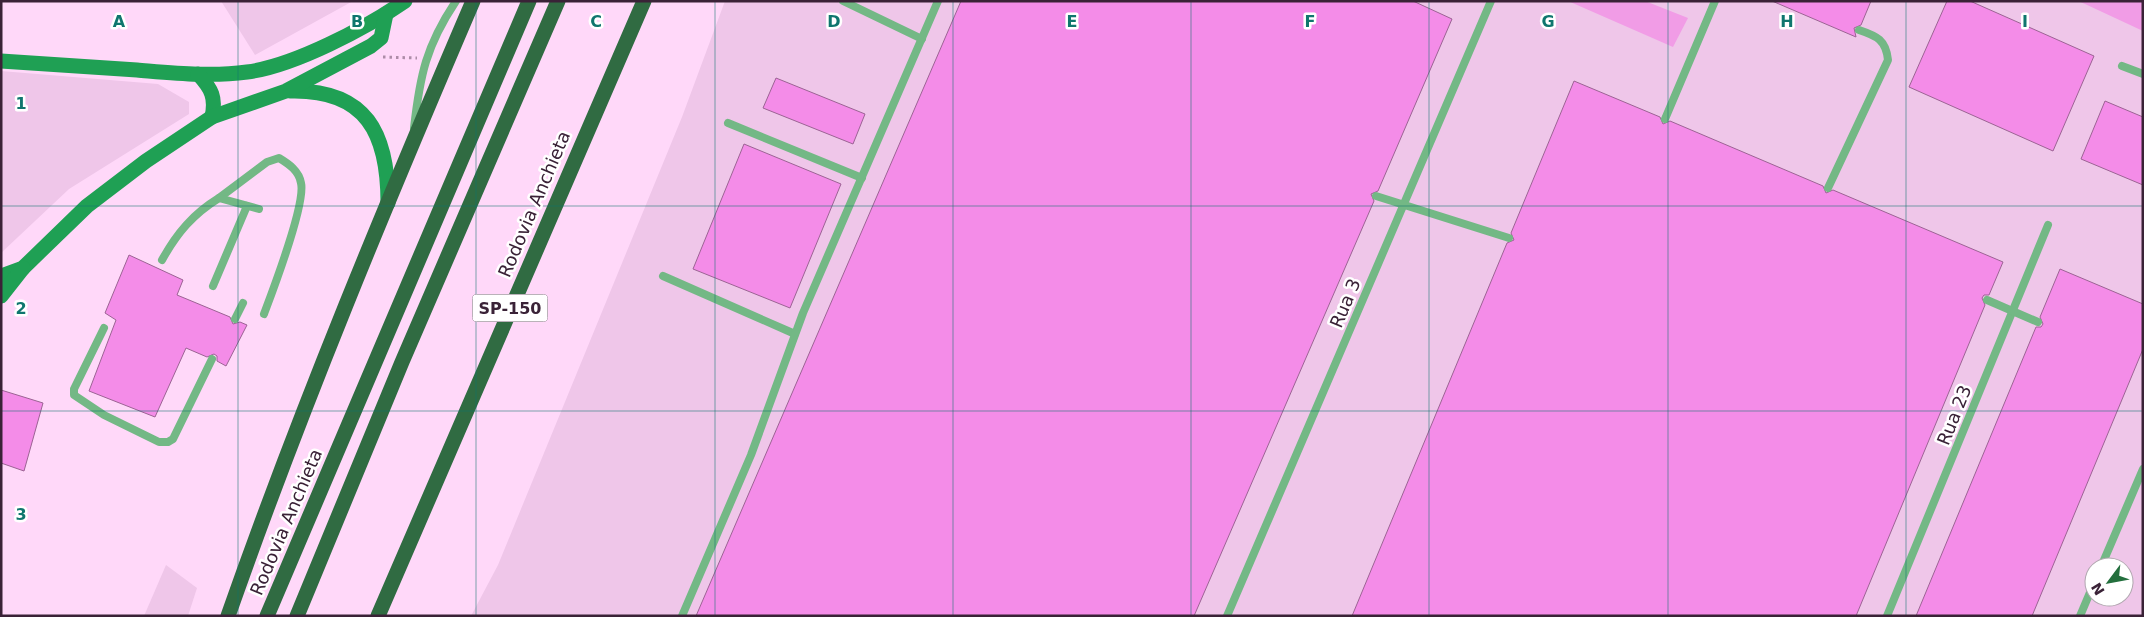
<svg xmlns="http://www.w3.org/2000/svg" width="2144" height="617" font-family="'DejaVu Sans',sans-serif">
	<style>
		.built { fill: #efc6e9; fill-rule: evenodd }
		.green { fill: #f19ce6 }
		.building { fill: #f48ce8; stroke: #9c6394 }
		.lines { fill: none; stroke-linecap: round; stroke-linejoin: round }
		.path { stroke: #ad8ca8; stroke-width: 3; stroke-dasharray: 2.5 4; stroke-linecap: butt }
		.service { stroke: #73b885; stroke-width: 8 }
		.secondary { stroke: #1fa054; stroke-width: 15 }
		.motorway { stroke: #306b42; stroke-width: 15 }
		.service-bridge { stroke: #73b885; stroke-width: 8 }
		.grid { fill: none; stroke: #0f766e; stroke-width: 1; stroke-opacity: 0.55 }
		.labels { text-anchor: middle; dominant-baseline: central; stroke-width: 5; stroke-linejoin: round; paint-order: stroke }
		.shield { fill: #fff; stroke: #756473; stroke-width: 1 }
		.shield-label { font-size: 16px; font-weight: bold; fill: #3a2237 }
		.street-label { font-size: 18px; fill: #3a2237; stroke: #fff }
		.grid-label { font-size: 16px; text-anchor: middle; font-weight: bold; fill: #0f766e; stroke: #fff; stroke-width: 5; stroke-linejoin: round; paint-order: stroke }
	</style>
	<rect width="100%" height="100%" fill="#ffd8f9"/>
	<g class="built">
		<polygon points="221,1 353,1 255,55"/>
		<path d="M725,1H2143V616H471L498,565L682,117ZM2094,567H2124V597H2094Z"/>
		<polygon points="1,71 158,84 189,102 189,114 69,189 1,253"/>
		<polygon points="166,565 197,588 188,616 144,616"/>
	</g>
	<g class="green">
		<polygon points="1568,1 1645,1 1688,18 1673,47"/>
		<polygon points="2078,1 2143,1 2143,31 2085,4"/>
	</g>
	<g class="building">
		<polygon points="961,1 1413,1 1452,19 1378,191 1371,194 1374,201 1194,616 696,616"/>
		<polygon points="1772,1 1871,1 1861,25 1854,28 1856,37"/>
		<polygon points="1947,1 1970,1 2094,56 2053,151 1909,87"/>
		<polygon points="776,78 865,114 853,144 763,108"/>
		<polygon points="1574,81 1660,117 1663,124 1670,121 1823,186 1826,193 1833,190 2003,262 1989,295 1984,295 1982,298 1985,305 1856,616 1352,616 1507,243 1514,240 1511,233"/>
		<polygon points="2105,101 2143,117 2143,185 2081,159"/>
		<polygon points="744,144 841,184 790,308 693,269"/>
		<polygon points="129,255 183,280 177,295 230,317 233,324 240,322 247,325 226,366 217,361 217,356 214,354 207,357 186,348 155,417 89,391 116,320 105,313"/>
		<polygon points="2060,269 2143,304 2143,349 2032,616 1916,616 2036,327 2041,327 2043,324 2040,317"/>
		<polygon points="1,390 43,403 24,471 1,463"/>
	</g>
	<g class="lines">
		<polyline class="path" points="383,57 417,58"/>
		<g class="service">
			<polyline points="843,1 922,39"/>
			<polyline points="2122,66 2143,74"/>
			<polyline points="1665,119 1715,1"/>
			<polyline points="728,123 862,178"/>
			<path d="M414,128C420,75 426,46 456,1"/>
			<path d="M1828,188L1888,60C1886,40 1877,36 1859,30"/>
			<path d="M219,198L267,162L279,158C289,164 299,171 301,183C306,204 273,290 264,314"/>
			<path d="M162,260C177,233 193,214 219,198L259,209"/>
			<polyline points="663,276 795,334"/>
			<polyline points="213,286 247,206"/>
			<polyline points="235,319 243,303"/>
			<polyline points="104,328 74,389 74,395 104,415 159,442 168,442 173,439 212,359"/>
			<polyline points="2101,567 2143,469"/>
			<polyline points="682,616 751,455 803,313 938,1"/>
			<polyline points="1227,616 1491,1"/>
			<polyline points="1887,616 2048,225"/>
			<polyline points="2080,616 2094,583"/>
		</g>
		<g class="secondary">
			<path d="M1,61C47,64 92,67 137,70C174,73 211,77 247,72C294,66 366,28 405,1"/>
			<path d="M198,74C212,89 216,98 212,117"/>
			<path d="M290,91C367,89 388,134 388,203"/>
			<polyline points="1,276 23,268 87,206 146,161 212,117 286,91 371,46 381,38 386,14"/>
			<polyline points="1,296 23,268"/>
		</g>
		<g class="motorway">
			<path d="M228,616C301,408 386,204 473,1"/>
			<polyline points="267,616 529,1"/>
			<polyline points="297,616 402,362 558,1"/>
			<polyline points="378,616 644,1"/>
		</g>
		<g class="service-bridge">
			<polyline points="1376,196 1509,238"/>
			<polyline points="1987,300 2038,322"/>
		</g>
	</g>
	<path class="grid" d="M238,1V616M476,1V616M715,1V616M953,1V616M1191,1V616M1429,1V616M1668,1V616M1906,1V616M1,206H2143M1,411H2143"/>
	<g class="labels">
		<rect class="shield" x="472.5" y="294.5" width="75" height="27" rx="4"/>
		<g class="shield-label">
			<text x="510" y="308">SP-150</text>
		</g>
		<g class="street-label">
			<text transform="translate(534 204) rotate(-67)">Rodovia Anchieta</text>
			<text transform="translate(1345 303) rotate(-67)">Rua 3</text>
			<text transform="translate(1954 415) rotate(-68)">Rua 23</text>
			<text transform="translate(286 522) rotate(-67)">Rodovia Anchieta</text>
		</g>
	</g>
	<g class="grid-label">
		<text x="119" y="27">A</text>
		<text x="357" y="27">B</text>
		<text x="596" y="27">C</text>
		<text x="834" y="27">D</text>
		<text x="1072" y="27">E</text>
		<text x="1310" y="27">F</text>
		<text x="1548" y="27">G</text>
		<text x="1787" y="27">H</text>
		<text x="2025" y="27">I</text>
		<text x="21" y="109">1</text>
		<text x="21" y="314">2</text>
		<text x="21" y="520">3</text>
	</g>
	<rect width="2144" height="617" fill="none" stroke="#3a2237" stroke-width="5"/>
	<g transform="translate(2109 582) rotate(238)"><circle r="24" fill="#ffffff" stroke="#b0a7af"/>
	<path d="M0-4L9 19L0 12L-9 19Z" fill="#236f3d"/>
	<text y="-8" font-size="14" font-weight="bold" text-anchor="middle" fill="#3a2237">N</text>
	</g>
</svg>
